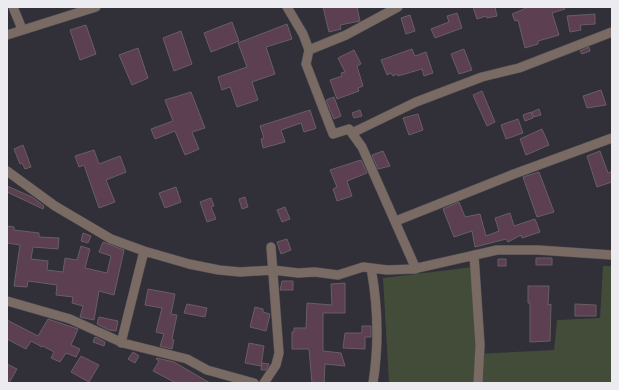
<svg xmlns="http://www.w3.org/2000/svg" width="619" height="390" viewBox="0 0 619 390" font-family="'Roboto Condensed',sans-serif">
<rect width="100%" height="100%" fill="#312f37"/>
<!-- green -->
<path fill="#434c39" d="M603,266H612V383H389L383,278L473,267L476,354L554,350L557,320L600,318Z"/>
<!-- building -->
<path fill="#5c3f51" stroke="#685f64" d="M323,7H357L360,21L340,25L341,29L329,32Z
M473,7H495L497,16L487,18L486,16L477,19Z
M529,7H564L565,9L552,13L559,35L538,41V44L525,48L518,20L515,21L512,14Z
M457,13L462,28L435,38L431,29L449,22L447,16Z
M595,14V24L580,25L581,30L570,32L567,16Z
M410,15L415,31L406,34L401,18Z
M232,22L239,41L211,52L204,33Z
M287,24L292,39L266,47L275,74L252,82L258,100L237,107L230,87L222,90L218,77L247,67L238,43Z
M86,25L96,54L80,60L70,30Z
M181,31L192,64L174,71L163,38Z
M589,47L590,51L582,54L580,51Z
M138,48L148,78L132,85L119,55Z
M412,49L415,56L426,52L433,73L424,76L422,69L398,76L397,74L393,76L391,73L387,75L381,60Z
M464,49L472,70L459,74L451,54Z
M354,50L361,64L357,66L363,86L358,88L359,91L337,99L330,80L342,76L341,73L345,72L338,58Z
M601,90L606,105L587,108L583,96Z
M482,91L495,122L487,126L473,95Z
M191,92L205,128L192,132L199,149L185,155L175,131L155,139L151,129L173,121L165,100Z
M334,97L341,116L334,119L326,100Z
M539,109L541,115L534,117L532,112Z
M310,110L316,128L314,129L304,132L301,123L281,130L285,142L263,148L261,139L264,138L260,126Z
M360,110L362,116L354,118L352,113Z
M531,112L533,118L525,121L523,115Z
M418,114L423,130L409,135L403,118Z
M518,119L523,133L506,139L501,125Z
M542,129L549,145L526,155L520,139Z
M23,145L31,167L25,169L22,163L20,164L14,149Z
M94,150L99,164L120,156L126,172L106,180L115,202L99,208L84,165L79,167L75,156Z
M383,151L390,166L378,169L372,155Z
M600,151L608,173L612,171V182L597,187L587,156Z
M361,160L367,173L347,181L352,196L337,201L333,189L337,187L330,170Z
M539,172L554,212L537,217L523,177Z
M7,186L32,197L44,206L43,209L7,192Z
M176,187L181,202L165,208L159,193Z
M245,197L248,207L242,209L239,199Z
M211,198L214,206L211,207L216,219L207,222L200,202Z
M459,202L465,217L480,214L486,236L499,231L495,218L510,213L514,226L535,219L540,232L522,238L521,235L508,242L506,239L475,247L472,231L454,237L443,209Z
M285,207L290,219L282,222L277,210Z
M7,226L14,227V230L39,233V237L59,238L58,249L33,247L31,259L48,261L47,270L63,272L65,258L77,260L81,246L90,249L85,268L107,273L111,256L99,252L103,242L124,250L114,295L99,291L94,320L80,317L83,306L72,303L73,297L56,295L57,285L28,281L27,287L14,286L20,245L7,243Z
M83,233L91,236L88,243L81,241Z
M287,239L291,250L281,254L277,242Z
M536,258H552V265H536Z
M498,259H506V266H498Z
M282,281H293V290H280Z
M345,283V313H323V351L341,353L345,366L325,364L324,383H312L309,349H292V332H294V328H306L307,303L332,305L331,284Z
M528,286H549L548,305L551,304L550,341L530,342V303H528Z
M148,289L175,294L171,314L177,315L172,339L174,340L172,349L160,346L164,334L156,332L162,308L145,305Z
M187,304L207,308L205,317L184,313Z
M575,304L596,305V316H575Z
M255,307L263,309V312L270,314L266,331L250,327Z
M99,317L118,321L116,331L109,330L97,324Z
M48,319L78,329L71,345L80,349L76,357L66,353L60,362L51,358L54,352L43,346L42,347L31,341L26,349L7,339V320L38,336Z
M362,326H371V337H365V349L343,348L345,333H362Z
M95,337L105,342L104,346L93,342Z
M249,343L264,346L261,366L245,363Z
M133,352L139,356L135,363L128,359Z
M81,356L99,365L89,382L71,372Z
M157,358L174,362L210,383H176L153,371L159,361L156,359Z
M262,363L269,364L266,370H261Z
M7,364L17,369L9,383H7Z"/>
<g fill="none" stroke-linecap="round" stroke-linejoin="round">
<!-- street casing -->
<g stroke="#4f4d55" stroke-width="10">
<path id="street" d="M13,7L22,29
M287,7L303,34L309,50L306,64L333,134L349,129L362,147L416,269
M7,35L96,7
M309,50L346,35L398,7
M352,133L416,102L482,77L519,68L612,32
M7,171L55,206L111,239L144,251L189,264L219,270L240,272L273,270L298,273L315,272L338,275L363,267L387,270L413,269L497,250H538L612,255
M396,221L514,174L612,138
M474,255L480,345L478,383
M371,268C378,306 379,345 373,383
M7,301L70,319L123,343L187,359L207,370L254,383
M121,343L144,251
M264,383L276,365L279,353L271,247"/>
</g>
<!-- street -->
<use href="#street" stroke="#796a63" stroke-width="9"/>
</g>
<!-- border -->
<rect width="619" height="390" fill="none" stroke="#ecebf0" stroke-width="16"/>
</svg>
